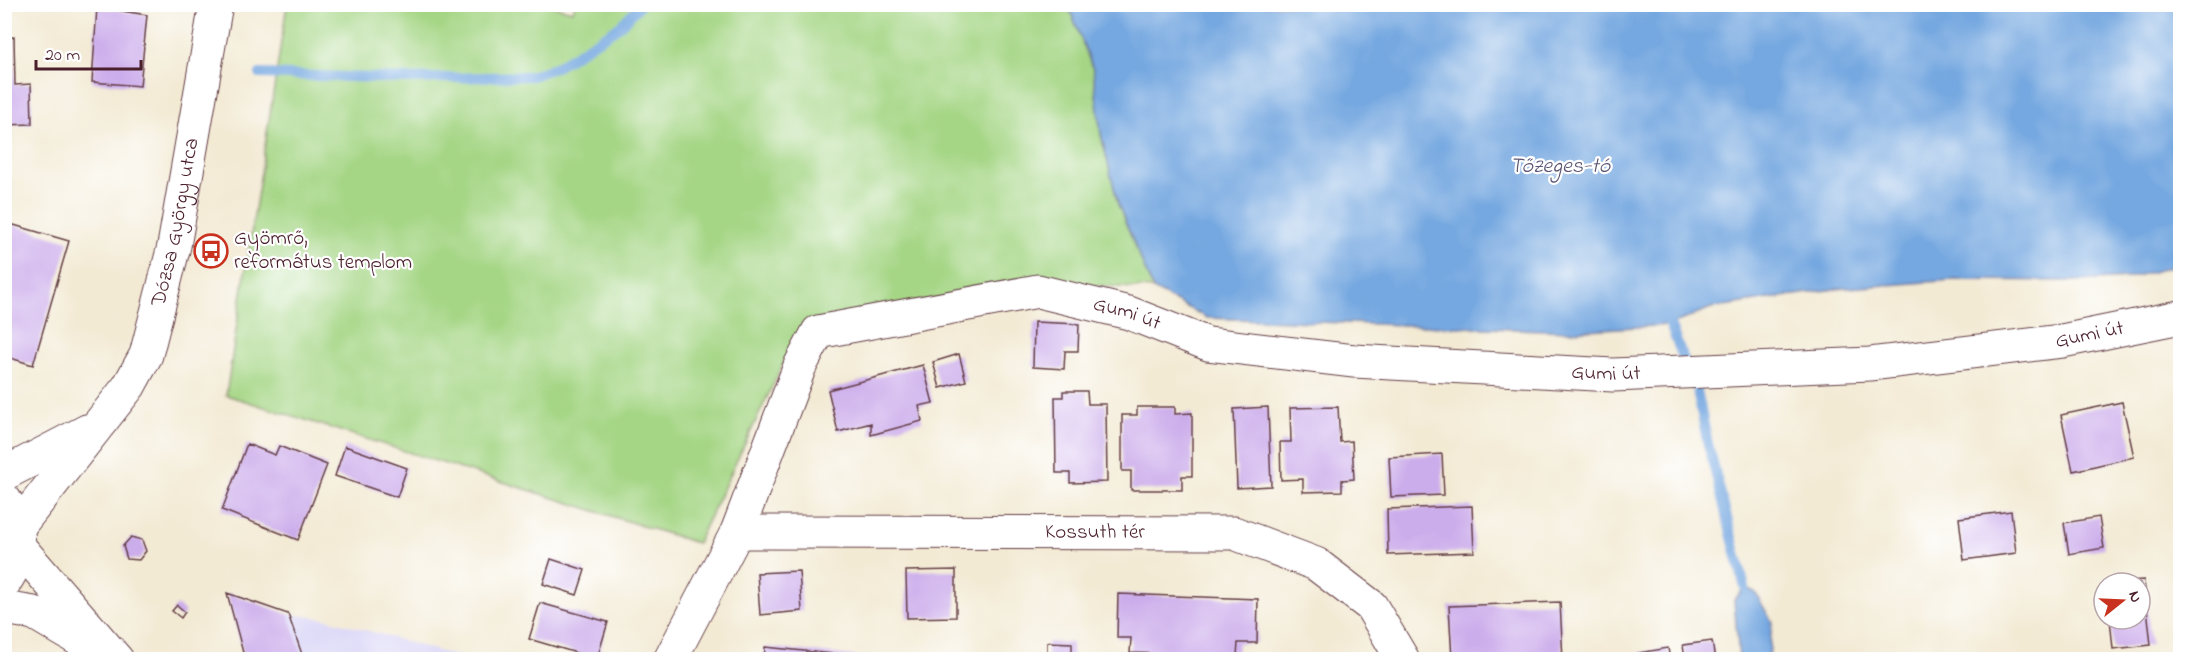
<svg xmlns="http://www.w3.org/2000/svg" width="2185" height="664" viewBox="0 0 2185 664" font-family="'Indie Flower',sans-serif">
<rect width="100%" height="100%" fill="#fff"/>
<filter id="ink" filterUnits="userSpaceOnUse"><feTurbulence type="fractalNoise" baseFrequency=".0167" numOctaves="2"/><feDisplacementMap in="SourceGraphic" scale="12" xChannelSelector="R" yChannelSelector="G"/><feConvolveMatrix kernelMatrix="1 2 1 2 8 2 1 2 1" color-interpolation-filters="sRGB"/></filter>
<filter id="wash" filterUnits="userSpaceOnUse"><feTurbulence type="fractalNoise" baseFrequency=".008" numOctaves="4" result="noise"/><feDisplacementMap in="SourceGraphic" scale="24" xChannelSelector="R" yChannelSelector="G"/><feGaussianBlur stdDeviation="1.35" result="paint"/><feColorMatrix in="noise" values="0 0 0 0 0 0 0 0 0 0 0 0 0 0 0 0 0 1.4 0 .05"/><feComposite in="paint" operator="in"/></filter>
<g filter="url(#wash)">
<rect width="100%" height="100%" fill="#f3ead4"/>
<!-- built -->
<path fill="#dad6f7" d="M227,593L288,614L327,619L466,659H245Z"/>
<!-- green -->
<path fill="#a5d685" stroke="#787a58" stroke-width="1.5" d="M544,4L573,11L575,4L1068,5L1093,69L1101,134L1118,204L1153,289L1037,282L803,323L697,543L226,395L287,5Z"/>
<!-- water -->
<path fill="#74a7e0" stroke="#5f6386" stroke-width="1.5" d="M1068,5H2180V265L2128,278L2079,281L1954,280L1835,289L1711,308L1670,325L1570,331L1207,318L1153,289L1118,204L1101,134L1093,69Z
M1745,588L1755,592L1772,622L1769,659H1739L1734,600Z"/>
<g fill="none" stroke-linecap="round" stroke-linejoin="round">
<!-- stream -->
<path stroke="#74a7e0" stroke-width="10" d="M260,74L407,79L532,76L558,66L620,26L641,4
M1670,325L1685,362
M1696,385L1707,440L1745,588"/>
</g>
<g id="blocks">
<!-- building -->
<path fill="#ccadeb" d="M97,7L147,15L140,86L92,82Z
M14,37L15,85L31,84L32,124L5,125V38Z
M7,223L69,241L33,365L4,356Z
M1034,322L1079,324L1078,351H1065L1064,369L1033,367Z
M959,354L966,381L940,388L933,362Z
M923,365L933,403L919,406L922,421L871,435V423L838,432L828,390Z
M1063,391H1087L1088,404H1106L1107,482L1070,483V473H1056L1055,397H1063Z
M2122,402L2134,457L2073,471L2061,415Z
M1137,407H1175V414L1192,413V476H1182V490H1131V471H1122V415H1137Z
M1268,407L1271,486L1237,488L1234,409Z
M1338,407L1340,442L1352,441L1354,479L1342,480V491L1303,492V479L1281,480L1280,442H1291L1290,408Z
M247,444L275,455L279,446L327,465L298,540L222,510Z
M345,446L407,468L397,497L335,476Z
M1442,454L1444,495L1391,497L1389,457Z
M1472,506L1474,552L1388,555L1387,509Z
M2011,511L2016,553L1964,560L1959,518Z
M2099,517L2104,548L2069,554L2064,523Z
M131,537L142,540L146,551L139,560L127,559L123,546Z
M551,559L585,570L577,595L543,584Z
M956,570V617L907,618L906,571Z
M799,571L802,611L760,615L757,573Z
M2144,580L2151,645L2113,649L2110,619H2140V583L2125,581Z
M227,593L288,614L304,660H245Z
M1118,594L1258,599L1257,643H1238L1237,656L1130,653L1131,638H1117Z
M1560,602L1563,660H1452L1449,606Z
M540,603L608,622L597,659L529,639Z
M177,605L185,612L181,618L172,611Z
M1712,641L1715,660H1685L1683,645Z
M1047,642L1072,643V660H1047Z
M765,647L872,658V660H764Z
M1668,648L1670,660H1640L1638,653Z
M4,651L24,660H4Z"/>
</g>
</g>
<g filter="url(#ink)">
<use href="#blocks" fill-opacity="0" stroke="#633d44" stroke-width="1.5"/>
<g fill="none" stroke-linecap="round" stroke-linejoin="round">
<!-- street casing -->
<g stroke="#633d44" stroke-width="35">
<g id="street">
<path id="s1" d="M737,532L1234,533L1316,564L1371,606L1403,660"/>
<path id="s2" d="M670,660L737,532L800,366L818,332L1038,291L1129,313L1208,344L1354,361L1613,375L1870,364L2062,341L2180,317"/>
</g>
</g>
<!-- secondary casing -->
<g stroke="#633d44" stroke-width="35">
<g id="secondary">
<path d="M4,474L87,431"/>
<path d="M4,499C24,526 23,556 4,583"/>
<path id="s3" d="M18,527L129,386L146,355L174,246L216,4"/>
<path d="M20,548L117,660"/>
<path d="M4,608L34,613L100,652"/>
</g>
</g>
<!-- street -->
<use href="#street" stroke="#fff" stroke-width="33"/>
<!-- secondary -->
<use href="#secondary" stroke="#fff" stroke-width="33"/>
</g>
</g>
<!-- icons -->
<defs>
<g id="bus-ring" transform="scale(1.725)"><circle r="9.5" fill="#fff" stroke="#c8321e" stroke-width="1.5"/><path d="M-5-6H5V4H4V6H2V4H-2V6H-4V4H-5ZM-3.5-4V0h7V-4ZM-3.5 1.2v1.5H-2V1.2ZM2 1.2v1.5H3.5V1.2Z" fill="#c8321e"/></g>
</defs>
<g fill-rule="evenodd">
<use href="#bus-ring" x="211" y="251"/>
</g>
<g text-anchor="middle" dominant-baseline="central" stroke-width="4.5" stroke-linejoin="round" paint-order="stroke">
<!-- street labels -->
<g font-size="21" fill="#4a1f2b" stroke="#fff">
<text stroke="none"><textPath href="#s3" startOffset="351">Dózsa György utca</textPath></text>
<text stroke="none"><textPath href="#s2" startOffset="676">Gumi út</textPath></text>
<text stroke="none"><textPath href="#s2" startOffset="1648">Gumi út</textPath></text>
<text stroke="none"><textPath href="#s2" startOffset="1162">Gumi út</textPath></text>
<text stroke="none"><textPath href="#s1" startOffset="358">Kossuth tér</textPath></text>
</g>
<!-- poi labels -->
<g font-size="21" fill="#4a1f2b" stroke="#fff" text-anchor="start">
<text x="234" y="239">Gyömrő,<tspan x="234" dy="24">református templom</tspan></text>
</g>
<!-- water labels -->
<g font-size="22" font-style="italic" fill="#5b5573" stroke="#fff">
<text x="1560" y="167">Tőzeges-tó</text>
</g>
</g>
<!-- margin -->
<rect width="2185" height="664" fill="none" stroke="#fff" stroke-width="24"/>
<!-- north arrow -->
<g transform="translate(2122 601) rotate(72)"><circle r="28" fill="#ffffff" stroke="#b7a5aa" stroke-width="1.5"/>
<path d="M0-4.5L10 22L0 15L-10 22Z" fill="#c8321e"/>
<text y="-9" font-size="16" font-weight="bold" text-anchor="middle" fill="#4a1f2b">N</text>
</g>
<!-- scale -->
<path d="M36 60v9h105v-9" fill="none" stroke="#4a1f2b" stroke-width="3"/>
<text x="45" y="60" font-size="18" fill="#4a1f2b" stroke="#ffffff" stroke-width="4.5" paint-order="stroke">20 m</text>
</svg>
